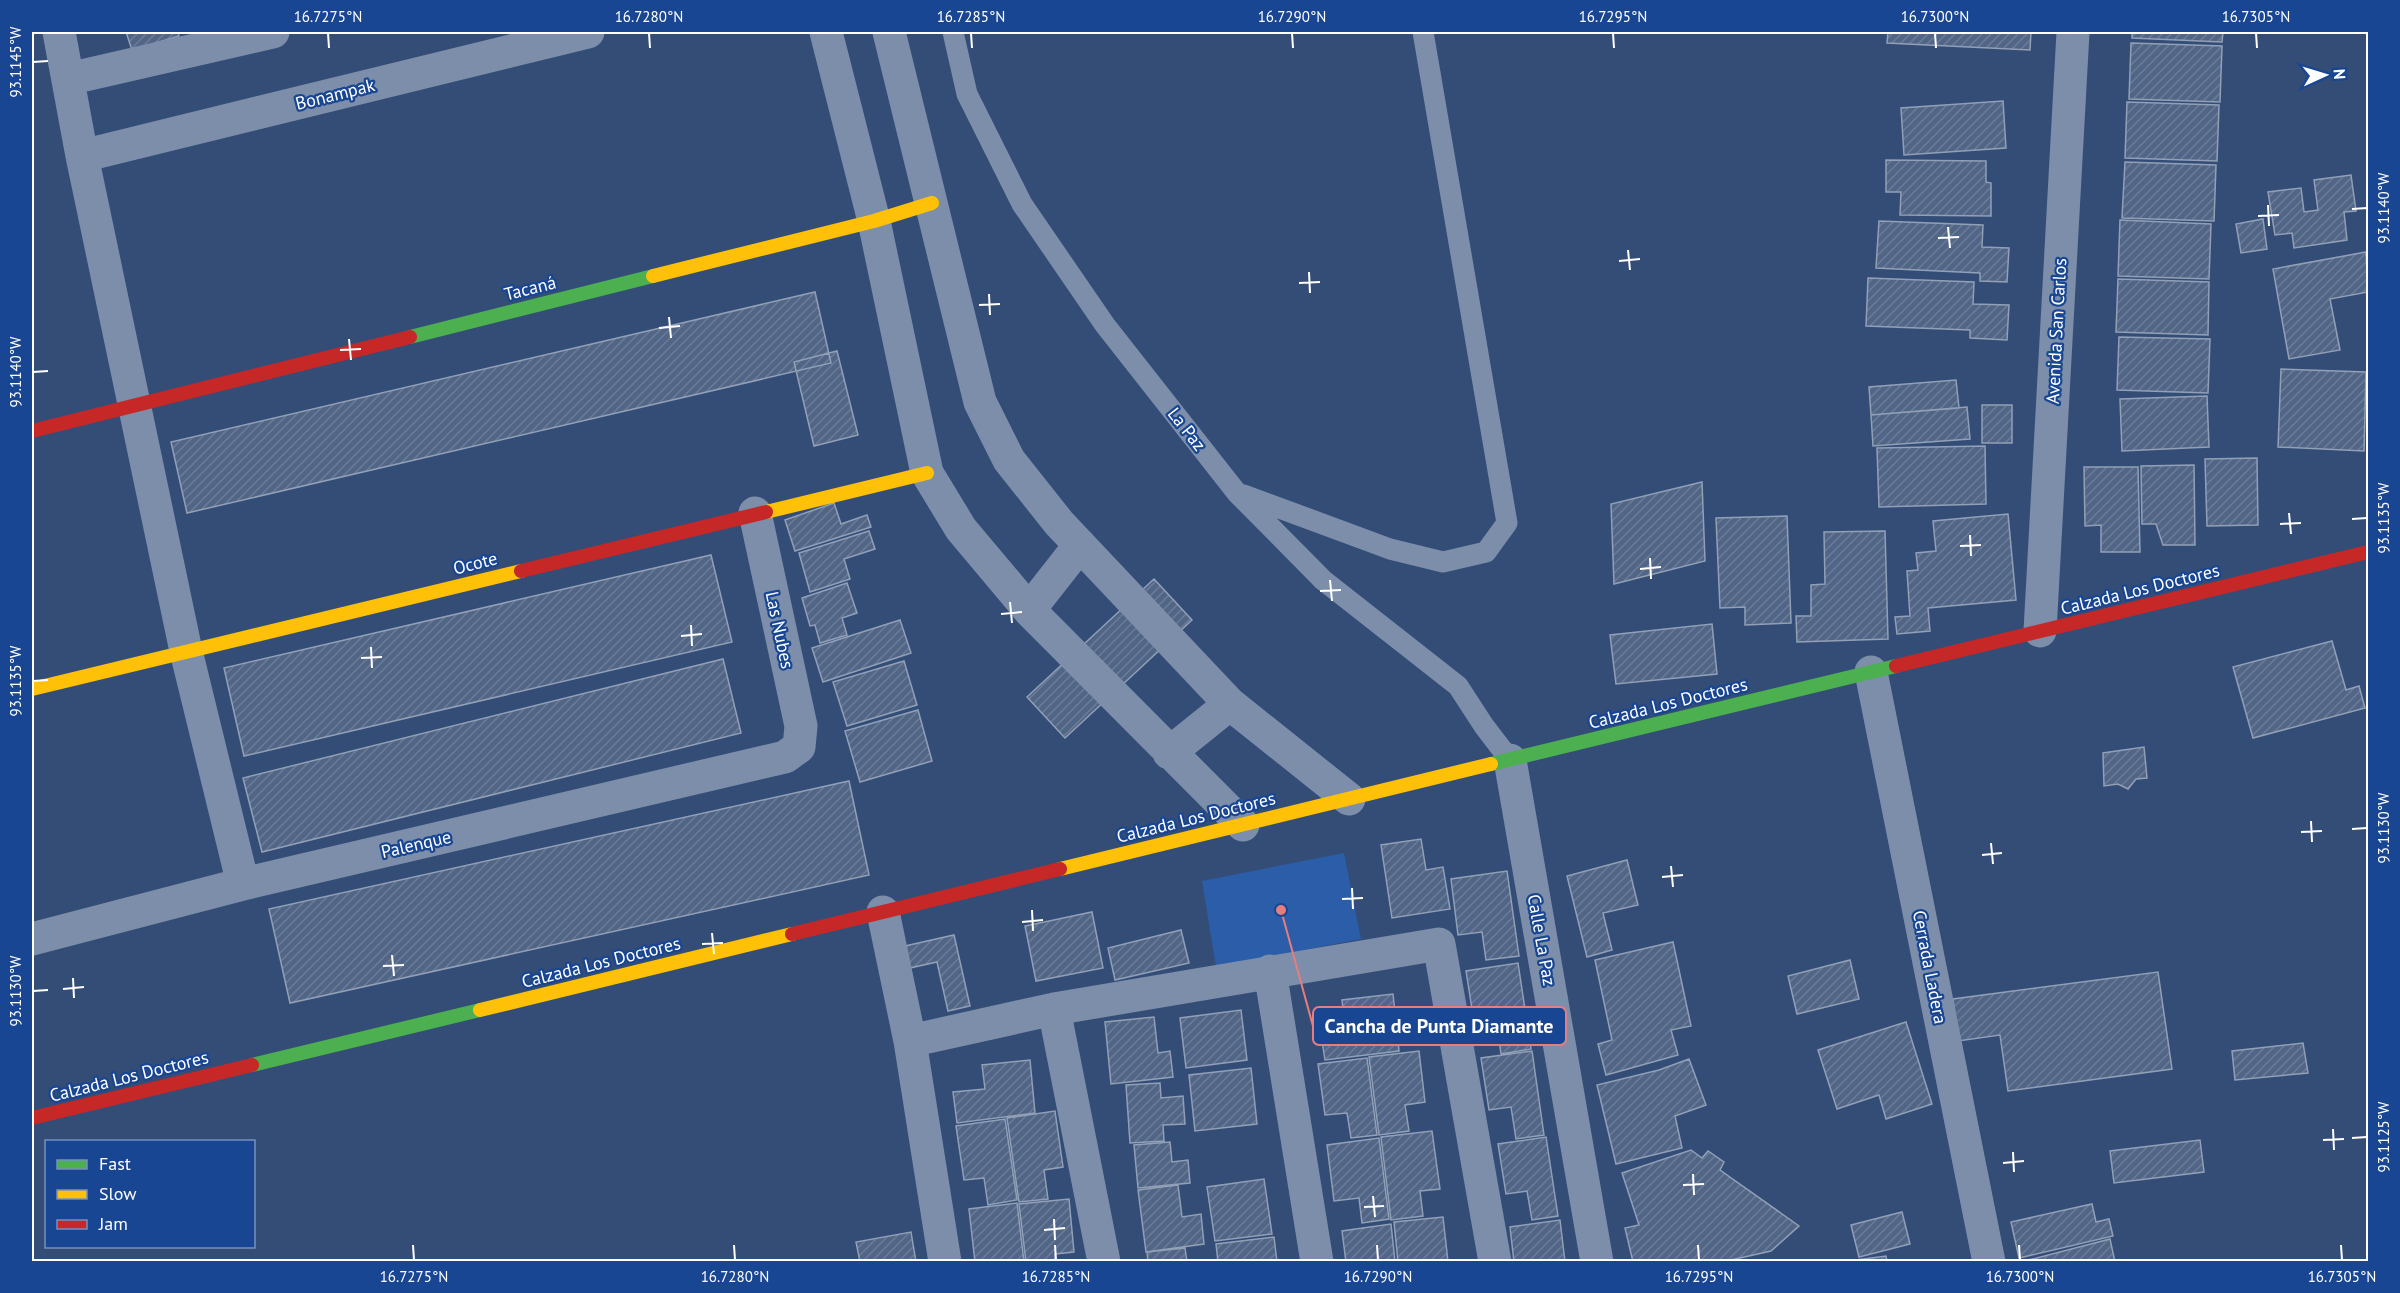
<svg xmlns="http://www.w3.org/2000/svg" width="2400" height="1293" viewBox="0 0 2400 1293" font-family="'PT Sans',sans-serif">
<defs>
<pattern id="building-hatch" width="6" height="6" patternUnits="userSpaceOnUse" patternTransform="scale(1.5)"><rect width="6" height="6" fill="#516586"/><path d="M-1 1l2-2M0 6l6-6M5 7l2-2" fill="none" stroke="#6b7c98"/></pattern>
</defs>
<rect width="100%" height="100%" fill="#344d77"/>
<!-- park -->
<path fill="#2b5da9" d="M1344,853L1361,939L1216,967L1202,881Z"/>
<!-- building -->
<path fill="url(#building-hatch)" stroke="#91a0b7" stroke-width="1.5" d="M126,32H178L179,36L132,50Z
M1888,32H2031L2030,50L1887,43Z
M2132,32H2223L2222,42L2132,38Z
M2131,43L2222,46L2220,102L2129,99Z
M2003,101L2006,148L1904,155L1901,108Z
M2127,102L2219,105L2217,161L2125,158Z
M1886,160L1986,161V182L1991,183V216L1900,215L1901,192H1886Z
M2125,162L2216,165L2214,221L2122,218Z
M2351,175L2356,211L2344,212L2347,240L2294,248L2292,233L2275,235L2268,192L2301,188L2304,212L2318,210L2314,180Z
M2263,219L2267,249L2241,253L2236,224Z
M2120,220L2211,224L2209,279L2118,276Z
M1879,221L1983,225L1982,247L2009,248L2007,282L1980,281V273L1876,268Z
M2366,252L2368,292L2330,299L2340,350L2289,359L2273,269Z
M1868,278L1974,282L1973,304L2009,305L2007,340L1970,338V330L1866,326Z
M2118,279L2209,282L2208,335L2116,332Z
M815,292L831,363L187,513L171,442Z
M2119,337L2210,339L2208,393L2117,390Z
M837,351L858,435L814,446L794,362Z
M2281,369L2366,372L2364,451L2278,447Z
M1956,380L1959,408L1871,415L1869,387Z
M2207,396L2209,447L2122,451L2120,399Z
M1982,405H2012V443H1982Z
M1967,407L1970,439L1873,446L1871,415Z
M1985,446L1986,504L1879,507L1877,448Z
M2257,458L2258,525L2207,526L2205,459Z
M2194,465L2195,545H2163L2156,524H2142L2141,466Z
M2084,467H2138L2140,552H2101V525L2085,526Z
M1702,482L1705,561L1614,584L1611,504Z
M834,503L841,524L867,515L871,527L795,551L785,520Z
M2008,514L2016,600L1928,608L1930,631L1897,634L1895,617L1910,616L1907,571L1918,570L1916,553L1936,551L1933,521Z
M1787,516L1791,623L1745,625V607L1720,608L1716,518Z
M869,531L875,549L844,559L850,579L810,592L799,553Z
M1885,531L1888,639L1797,642L1796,616H1811V585L1825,584L1824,532Z
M711,555L732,642L244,756L224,668Z
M1154,579L1192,620L1065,738L1027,697Z
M847,583L857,613L842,618L847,635L820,643L815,625L810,626L802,598Z
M900,620L911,653L823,682L812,648Z
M1712,624L1717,674L1616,684L1610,635Z
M2332,641L2346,690L2359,686L2365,708L2253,738L2233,667Z
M723,659L741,733L262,852L243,778Z
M904,661L917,705L847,726L833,682Z
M918,710L932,761L860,782L845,731Z
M2144,747L2147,778L2136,779L2128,789L2118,784L2104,786L2103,753Z
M849,781L869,875L290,1003L269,909Z
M1421,839L1426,870L1443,867L1450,909L1392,918L1381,845Z
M1627,860L1638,905L1603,913L1612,950L1587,957L1567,876Z
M1507,871L1519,956L1486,960L1482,932L1458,935L1451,879Z
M1092,912L1103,968L1036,981L1025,926Z
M1181,930L1189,963L1115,980L1108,948Z
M954,935L970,1006L948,1011L937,962L883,974L878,952Z
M1673,942L1691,1026L1671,1030L1678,1055L1606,1075L1598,1044L1612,1040L1595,960Z
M1850,960L1859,999L1797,1014L1788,976Z
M1518,963L1531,1049L1501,1054L1497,1024L1475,1028L1466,971Z
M2158,972L2172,1069L2008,1091L2000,1035L1958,1041L1953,999Z
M1393,994L1399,1051L1325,1060L1320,1028L1345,1025L1342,1000Z
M1241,1010L1247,1060L1186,1068L1180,1018Z
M1154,1017L1158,1053L1170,1051L1173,1077L1111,1084L1105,1022Z
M1906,1022L1932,1104L1886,1119L1879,1095L1837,1109L1818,1050Z
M2303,1043L2308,1073L2235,1080L2232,1051Z
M1419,1051L1425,1102L1405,1105L1409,1131L1379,1135L1369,1057Z
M1532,1051L1544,1135L1516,1139L1511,1107L1489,1110L1481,1058Z
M1367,1058L1377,1135L1351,1138L1347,1113L1325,1115L1318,1064Z
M1689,1059L1706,1105L1675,1116L1682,1148L1616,1164L1597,1085L1659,1070Z
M1030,1060L1035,1113L957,1123L953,1092L985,1089L982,1065Z
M1251,1068L1257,1124L1195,1131L1189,1075Z
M1160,1083L1161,1098L1183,1096L1185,1124L1163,1125L1164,1141L1130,1143L1126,1085Z
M1055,1111L1063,1167L1044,1170L1048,1199L1019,1202L1007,1118Z
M1005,1119L1017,1200L988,1205L984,1178L964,1180L956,1126Z
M1432,1131L1440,1189L1420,1191L1423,1216L1391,1220L1381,1137Z
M1546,1137L1558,1216L1532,1220L1527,1191L1506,1194L1498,1144Z
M1379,1138L1389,1219L1362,1223L1359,1198L1334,1201L1327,1145Z
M2200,1140L2204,1172L2114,1183L2110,1151Z
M1170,1142L1172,1162L1188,1160L1190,1183L1138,1188L1134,1145Z
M1691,1150L1702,1158L1708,1151L1724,1162L1720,1170L1799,1226L1771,1251L1722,1262H1633L1625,1228L1639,1225L1622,1173Z
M1264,1179L1272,1234L1215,1241L1207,1187Z
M1178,1185L1182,1217L1201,1214L1204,1244L1146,1252L1138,1190Z
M1069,1199L1074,1252L1055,1254V1262H1026L1019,1204Z
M1017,1203L1024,1262H975L969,1209Z
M2092,1204L2096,1222L2109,1219L2113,1236L2019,1258L2011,1222Z
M1902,1212L1910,1244L1859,1257L1851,1225Z
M1443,1217L1448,1262H1398L1394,1222Z
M1560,1220L1565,1262H1514L1510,1227Z
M1391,1224L1395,1262H1346L1342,1231Z
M911,1232L916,1262H860L856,1242Z
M1274,1237L1277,1262H1218L1216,1244Z
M2110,1239L2115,1262H2021Z
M1185,1248L1187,1262H1148L1147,1252Z
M1886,1256L1887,1262H1840Z"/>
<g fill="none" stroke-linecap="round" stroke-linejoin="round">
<!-- lane -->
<path stroke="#7c8eaa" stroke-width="21" d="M953,32L967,94L1022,204L1105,325L1237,493L1323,580L1458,686L1484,726L1510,760
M1244,495L1390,549L1443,562L1486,552L1507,523L1423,32"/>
<!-- street -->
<path stroke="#7c8eaa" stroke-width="33" d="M59,32L82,156L186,651L243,884
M826,32L874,221L927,473L961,529L1029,610L1243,825
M889,32L980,402L1009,460L1059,523L1230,704L1349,799
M68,79L273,32
M82,156L588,32
M1029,610L1080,545
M2040,631L2073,32
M1871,672L1989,1262
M1169,753L1230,704
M1510,760L1597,1262
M883,912L910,1041L945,1262
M32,939L243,884L785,757L799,747L801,726L755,513
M1270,971L1317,1262
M1054,1009L1104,1262
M910,1041L1054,1009L1439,944L1495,1262"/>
<!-- fast -->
<path stroke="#4caf50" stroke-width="14" d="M410,337L653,276
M1491,764L1896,666
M252,1065L480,1010"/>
<!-- slow -->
<path stroke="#ffc107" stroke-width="14" d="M653,276L874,221L932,203
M766,512L927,473
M32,689L521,571
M1060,869L1491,764
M480,1010L792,934"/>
<!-- jam -->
<path stroke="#c62828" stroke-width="14" d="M32,431L410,337
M521,571L766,512
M1896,666L2368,552
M792,934L1060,869
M32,1118L252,1065"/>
</g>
<!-- ticks -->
<path fill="none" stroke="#fff" stroke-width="2" d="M328,33L329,48M649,33L650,48M971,33L972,48M1292,33L1293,48M1613,33L1614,48M1935,33L1936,48M2256,33L2257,48M33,62L48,61M2268,205L2269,226M2352,209L2367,208M2258,216L2279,215M1948,227L1950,248M1938,238L1959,237M1628,250L1630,270M1619,261L1640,259M1309,272L1310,293M1299,283L1320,282M989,294L990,315M979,305L1000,304M669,317L671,338M659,328L680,326M349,339L351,360M340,350L361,349M33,372L48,371M2289,513L2291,534M2352,519L2367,518M2280,524L2301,523M1970,535L1971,556M1960,546L1981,545M1650,558L1651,579M1640,569L1661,567M1330,580L1332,601M1320,591L1341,590M1010,602L1012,623M1001,614L1022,612M691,625L692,646M681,636L702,634M371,647L372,668M361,658L382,657M33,681L48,680M2311,821L2312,842M2352,829L2367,828M2301,832L2322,831M1991,843L1993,864M1982,855L2002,853M1671,866L1673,887M1662,877L1683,875M1352,888L1353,909M1342,899L1363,898M1032,910L1033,931M1022,922L1043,920M712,933L714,954M702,944L723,943M392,955L394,976M383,966L404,965M73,978L74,998M63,989L84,987M33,991L48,990M2333,1129L2334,1150M2352,1138L2367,1137M2323,1140L2344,1139M2013,1152L2014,1172M2003,1163L2024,1161M1693,1174L1694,1195M1683,1185L1704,1184M1373,1196L1375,1217M1364,1207L1384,1206M1054,1219L1055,1240M1044,1230L1065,1228M413,1245L414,1260M734,1245L735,1260M1055,1245L1056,1260M1377,1245L1378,1260M1698,1245L1699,1260M2019,1245L2020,1260M2341,1245L2342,1260"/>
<g text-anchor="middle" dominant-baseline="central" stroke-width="4.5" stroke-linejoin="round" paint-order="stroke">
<!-- street labels -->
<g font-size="18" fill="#fff" stroke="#184693">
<text transform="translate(335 94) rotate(-14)">Bonampak</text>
<text transform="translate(530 288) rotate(-14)">Tacaná</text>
<text transform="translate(2056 331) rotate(-87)">Avenida San Carlos</text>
<text transform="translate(1187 429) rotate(52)">La Paz</text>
<text transform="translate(475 563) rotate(-14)">Ocote</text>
<text transform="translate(2140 589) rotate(-14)">Calzada Los Doctores</text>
<text transform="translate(780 630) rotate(78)">Las Nubes</text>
<text transform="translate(1668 703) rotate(-14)">Calzada Los Doctores</text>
<text transform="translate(1196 817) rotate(-14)">Calzada Los Doctores</text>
<text transform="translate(416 844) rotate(-13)">Palenque</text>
<text transform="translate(1542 940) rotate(80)">Calle La Paz</text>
<text transform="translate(601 962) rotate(-14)">Calzada Los Doctores</text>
<text transform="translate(1930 967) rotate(79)">Cerrada Ladera</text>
<text transform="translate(129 1076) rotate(-14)">Calzada Los Doctores</text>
</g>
</g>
<!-- callouts -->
<path fill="none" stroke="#e67e7e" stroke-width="2" d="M1281 910L1313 1026"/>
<circle fill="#e67e7e" stroke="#184693" stroke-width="2" cx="1281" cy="910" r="6"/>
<rect fill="#184693" stroke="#e67e7e" stroke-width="2" x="1313" y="1007" width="253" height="38" rx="6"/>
<g font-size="20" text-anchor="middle" font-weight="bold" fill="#fff">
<text x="1439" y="1033">Cancha de Punta Diamante</text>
</g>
<!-- border -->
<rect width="2400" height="1293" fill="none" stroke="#184693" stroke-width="66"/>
<!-- legend -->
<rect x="45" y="1140" width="210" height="108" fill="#184693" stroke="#7490be" stroke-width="1.5"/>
<rect x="57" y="1160" width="30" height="9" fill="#4caf50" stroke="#7490be" stroke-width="1.5"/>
<text x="99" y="1170" font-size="18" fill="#ffffff">Fast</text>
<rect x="57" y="1190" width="30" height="9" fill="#ffc107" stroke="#7490be" stroke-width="1.5"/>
<text x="99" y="1200" font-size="18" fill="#ffffff">Slow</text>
<rect x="57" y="1220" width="30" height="9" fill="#c62828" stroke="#7490be" stroke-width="1.5"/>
<text x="99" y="1230" font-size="18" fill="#ffffff">Jam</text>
<!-- north arrow -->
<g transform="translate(2325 75) rotate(86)" stroke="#184693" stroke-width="4.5" paint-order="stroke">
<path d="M0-4.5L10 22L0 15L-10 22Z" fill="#ffffff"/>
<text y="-9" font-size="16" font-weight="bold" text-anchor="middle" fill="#ffffff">N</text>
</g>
<rect x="33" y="33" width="2334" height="1227" fill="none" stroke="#fff" stroke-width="2"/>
<g font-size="15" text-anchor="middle" fill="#fff">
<text x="328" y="22">16.7275°N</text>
<text x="649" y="22">16.7280°N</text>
<text x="971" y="22">16.7285°N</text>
<text x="1292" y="22">16.7290°N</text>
<text x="1613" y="22">16.7295°N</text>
<text x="1935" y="22">16.7300°N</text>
<text x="2256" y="22">16.7305°N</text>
<text transform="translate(16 62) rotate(-90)" y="5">93.1145°W</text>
<text transform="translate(2384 208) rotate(-90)" y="5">93.1140°W</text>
<text transform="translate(16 372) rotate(-90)" y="5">93.1140°W</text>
<text transform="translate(2384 518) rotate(-90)" y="5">93.1135°W</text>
<text transform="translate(16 681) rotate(-90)" y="5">93.1135°W</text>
<text transform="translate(2384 828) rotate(-90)" y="5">93.1130°W</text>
<text transform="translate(16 991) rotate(-90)" y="5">93.1130°W</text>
<text transform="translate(2384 1137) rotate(-90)" y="5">93.1125°W</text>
<text x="414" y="1282">16.7275°N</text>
<text x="735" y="1282">16.7280°N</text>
<text x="1056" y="1282">16.7285°N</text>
<text x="1378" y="1282">16.7290°N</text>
<text x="1699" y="1282">16.7295°N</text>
<text x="2020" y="1282">16.7300°N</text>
<text x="2342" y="1282">16.7305°N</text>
</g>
</svg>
